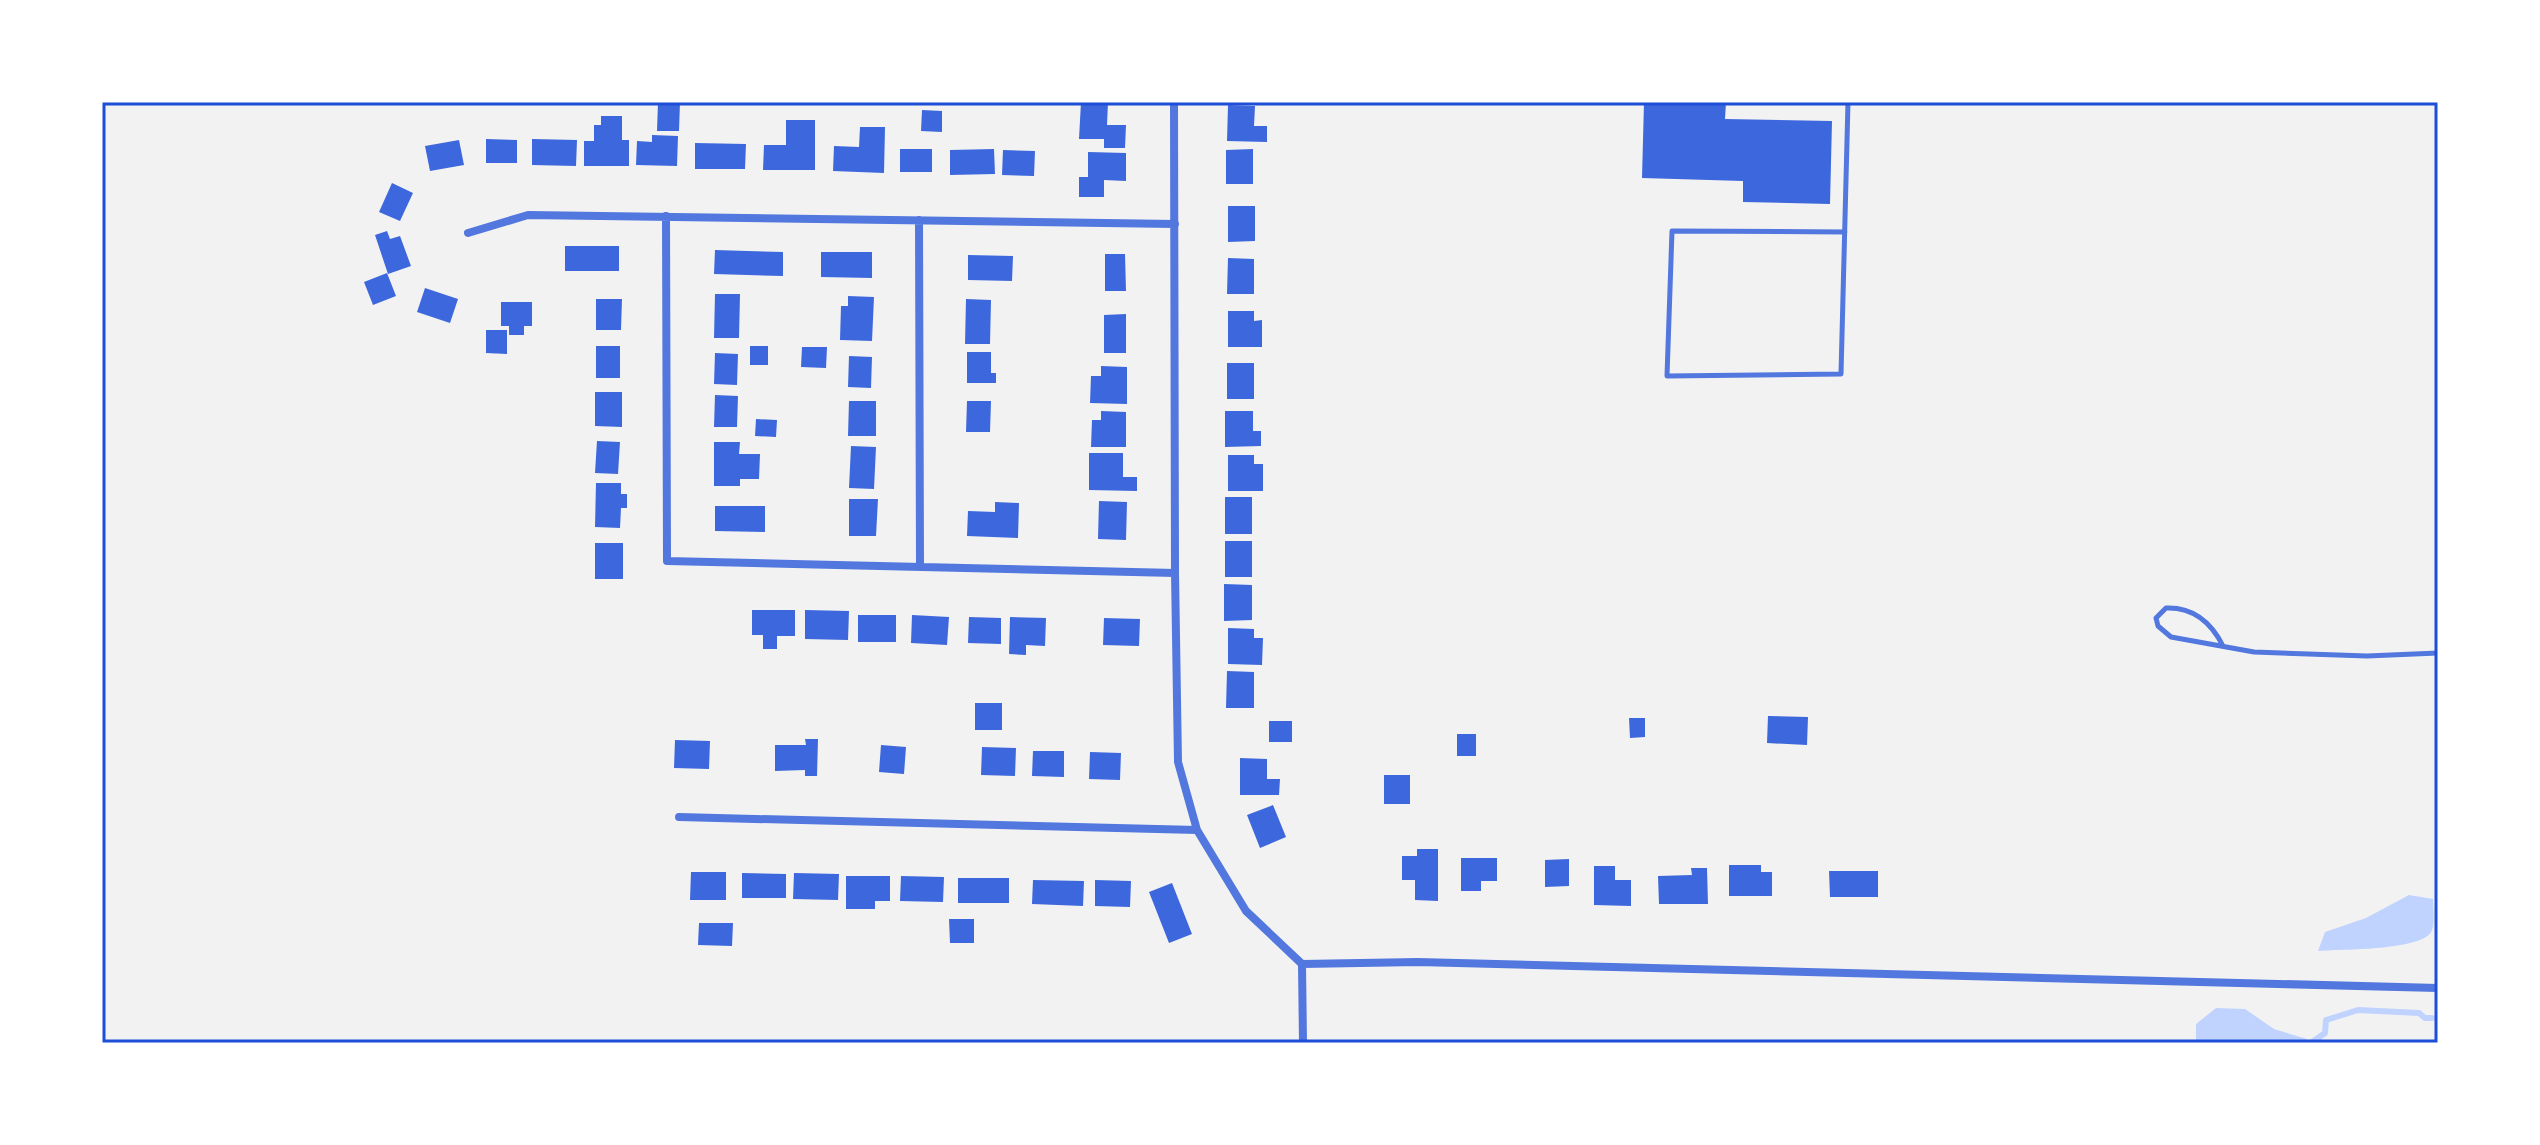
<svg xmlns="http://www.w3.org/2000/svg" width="2540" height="1145" viewBox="0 0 2540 1145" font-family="'Roboto Serif',serif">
<rect width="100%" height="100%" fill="#f2f2f2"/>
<!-- water -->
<path fill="#bfd3fe" d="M2409,895L2433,899C2433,908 2435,922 2432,930C2426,951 2339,949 2318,951L2325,932L2366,918Z
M2216,1008L2245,1009L2274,1029L2307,1039L2309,1043H2196V1024Z"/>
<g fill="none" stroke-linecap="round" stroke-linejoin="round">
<!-- stream -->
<path stroke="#bfd3fe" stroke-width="6" d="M2311,1043L2325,1033L2326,1020L2358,1010L2419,1013L2425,1018H2432"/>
</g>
<!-- building -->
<path fill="#3d67dc" d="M658,102H680L679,131H657Z
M1081,102H1108L1107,125H1126L1125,148H1104V139H1079Z
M1644,102H1726L1725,119L1832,121L1830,204L1743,202V181L1642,178Z
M1228,105L1255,106L1254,126H1267V142L1227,141Z
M922,110L942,111V132L921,131Z
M601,116H622V140H629V166H584V141H594V125H601Z
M786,120H815V170H763L764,145H786Z
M860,127H885L884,173L833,171L834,146L859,147Z
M652,135L678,136L677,166L636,165L637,141L652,142Z
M486,139L517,140V163H486Z
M532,139L577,140L576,166L532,165Z
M459,140L464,165L430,171L425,146Z
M695,143L746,144L745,169H695Z
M900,149H932V172H900Z
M994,149L995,174L950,175V150Z
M1253,149V184H1226V150Z
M1003,150L1035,151L1034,176L1002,175Z
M1088,152L1126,153V181L1104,180V197H1079V177H1088Z
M392,183L413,193L400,221L379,212Z
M1228,206H1255V241L1228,242Z
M387,231L390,239L400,236L411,266L388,274L375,235Z
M565,246H619V271H565Z
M715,250L783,252V276L714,274Z
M821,252H872V278L821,277Z
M1105,254H1125L1126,291H1105Z
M968,255L1013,256L1012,281L968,280Z
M1228,258L1254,259V294H1227Z
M387,273L396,296L373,305L364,282Z
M425,288L458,299L450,323L417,312Z
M715,294H740L739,338H714Z
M848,296L874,297L872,341L840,340L841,306H848Z
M596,299H622L621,330H596Z
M966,299L991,300L990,344H965Z
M501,302H532V326H524V335H509V326H501Z
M1228,311H1254V321L1262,320V347H1228Z
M1126,314V353H1104V315Z
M486,330H507V354L486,353Z
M596,346H620V378H596Z
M750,346H768V365H750Z
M802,347H827L826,368L801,367Z
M967,352H991V373H996V383H967Z
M715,353L738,354L737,385L714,384Z
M849,356L872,357L871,388L848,387Z
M1227,363H1254V399H1227Z
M1101,366L1127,367V404L1090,403L1091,376H1101Z
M595,392H622V427L595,426Z
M715,395L738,396L737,427H714Z
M849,401H876V436H848Z
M967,401H991L990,432H966Z
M1101,411L1126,412V447H1091L1092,420H1101Z
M1225,411H1253V431H1261V446L1225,447Z
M756,419L777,420L776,437L755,436Z
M597,441L620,442L618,474L595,473Z
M714,442H740L739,454H760L759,479H740V486H714Z
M851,446L876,447L874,489L849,488Z
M1089,453H1123V477H1137V491L1089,490Z
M1228,455H1254V464H1263V491H1228Z
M596,483H621V494H627V508H621L620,528L595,527Z
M1225,497H1252V534H1225Z
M849,499H878L876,536H849Z
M1099,501L1127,502L1126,540L1098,539Z
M995,502L1019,503L1018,538L967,536L968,511L995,512Z
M715,506H765V532L715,531Z
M1225,541H1252V577H1225Z
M595,543H623V579H595Z
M1224,584L1252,585V620L1224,621Z
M752,610H795V636H777V649H763V635H752Z
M805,610L849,611L848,640L805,639Z
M858,615H896V642H858Z
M912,615L949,617L947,645L911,643Z
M969,617L1001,618V644L968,643Z
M1010,617L1046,618L1045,646L1026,645V655L1009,654Z
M1104,618L1140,619L1139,646L1103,645Z
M1228,628L1254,629V638H1263L1262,665L1228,664Z
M1227,671L1254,672V708H1226Z
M975,703H1002V730H975Z
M1768,716L1808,717L1807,745L1767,743Z
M1629,718H1645V737L1630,738Z
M1269,721H1292V742H1269Z
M1457,734H1476V756H1457Z
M805,739H818L817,776H805V770L775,771V745H806Z
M675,740L710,741L709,769L674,768Z
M881,745L906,747L904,774L879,772Z
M982,747L1016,748L1015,776L981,775Z
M1033,751H1064V777L1032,776Z
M1090,752L1121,753L1120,780L1089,779Z
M1240,758L1267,759V779H1280L1279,795H1240Z
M1384,775H1410V804H1384Z
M1273,805L1286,837L1260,848L1247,815Z
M1417,849H1438V901L1415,900V880H1402V856H1417Z
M1461,858H1497V881H1481V891H1461Z
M1569,859V886L1545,887V860Z
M1729,865H1761V872H1772V896H1729Z
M1594,866H1615V880H1631V906L1594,905Z
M1691,868H1707L1708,904H1659L1658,876L1692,875Z
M1829,871H1878V897H1830Z
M691,872H726V900H690Z
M742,873L786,874V898H742Z
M794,873L839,874L838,900L793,899Z
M846,876H890V901H875V909H846Z
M901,876L944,877L943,902L900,901Z
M958,878H1009V903H958Z
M1033,880L1084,881L1083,906L1032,904Z
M1095,880L1131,881L1130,907L1095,906Z
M1172,883L1192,934L1169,943L1149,892Z
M949,919H974V943H950Z
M699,923H733L732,946L698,945Z"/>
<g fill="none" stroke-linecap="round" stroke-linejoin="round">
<!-- service -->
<path stroke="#5277de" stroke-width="5" d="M1845,232L1672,231L1667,376L1841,374L1848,102
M2223,646C2211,622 2193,607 2166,608L2156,618L2158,626L2171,637L2254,652L2367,656L2438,653"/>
<!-- minor -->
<path stroke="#5277de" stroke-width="8" d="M1174,102L1175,573L1178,762L1197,830L1246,911L1302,964L1303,1043
M666,216L667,561L1175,573
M919,220L920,567
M468,233L528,215L1175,224
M679,817L1197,830
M1302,964L1418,962L2438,988"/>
</g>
<!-- border -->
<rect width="2540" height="1145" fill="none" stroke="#ffffff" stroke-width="208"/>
<rect x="104" y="104" width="2332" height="937" fill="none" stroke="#1d4ed8" stroke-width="3"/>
</svg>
